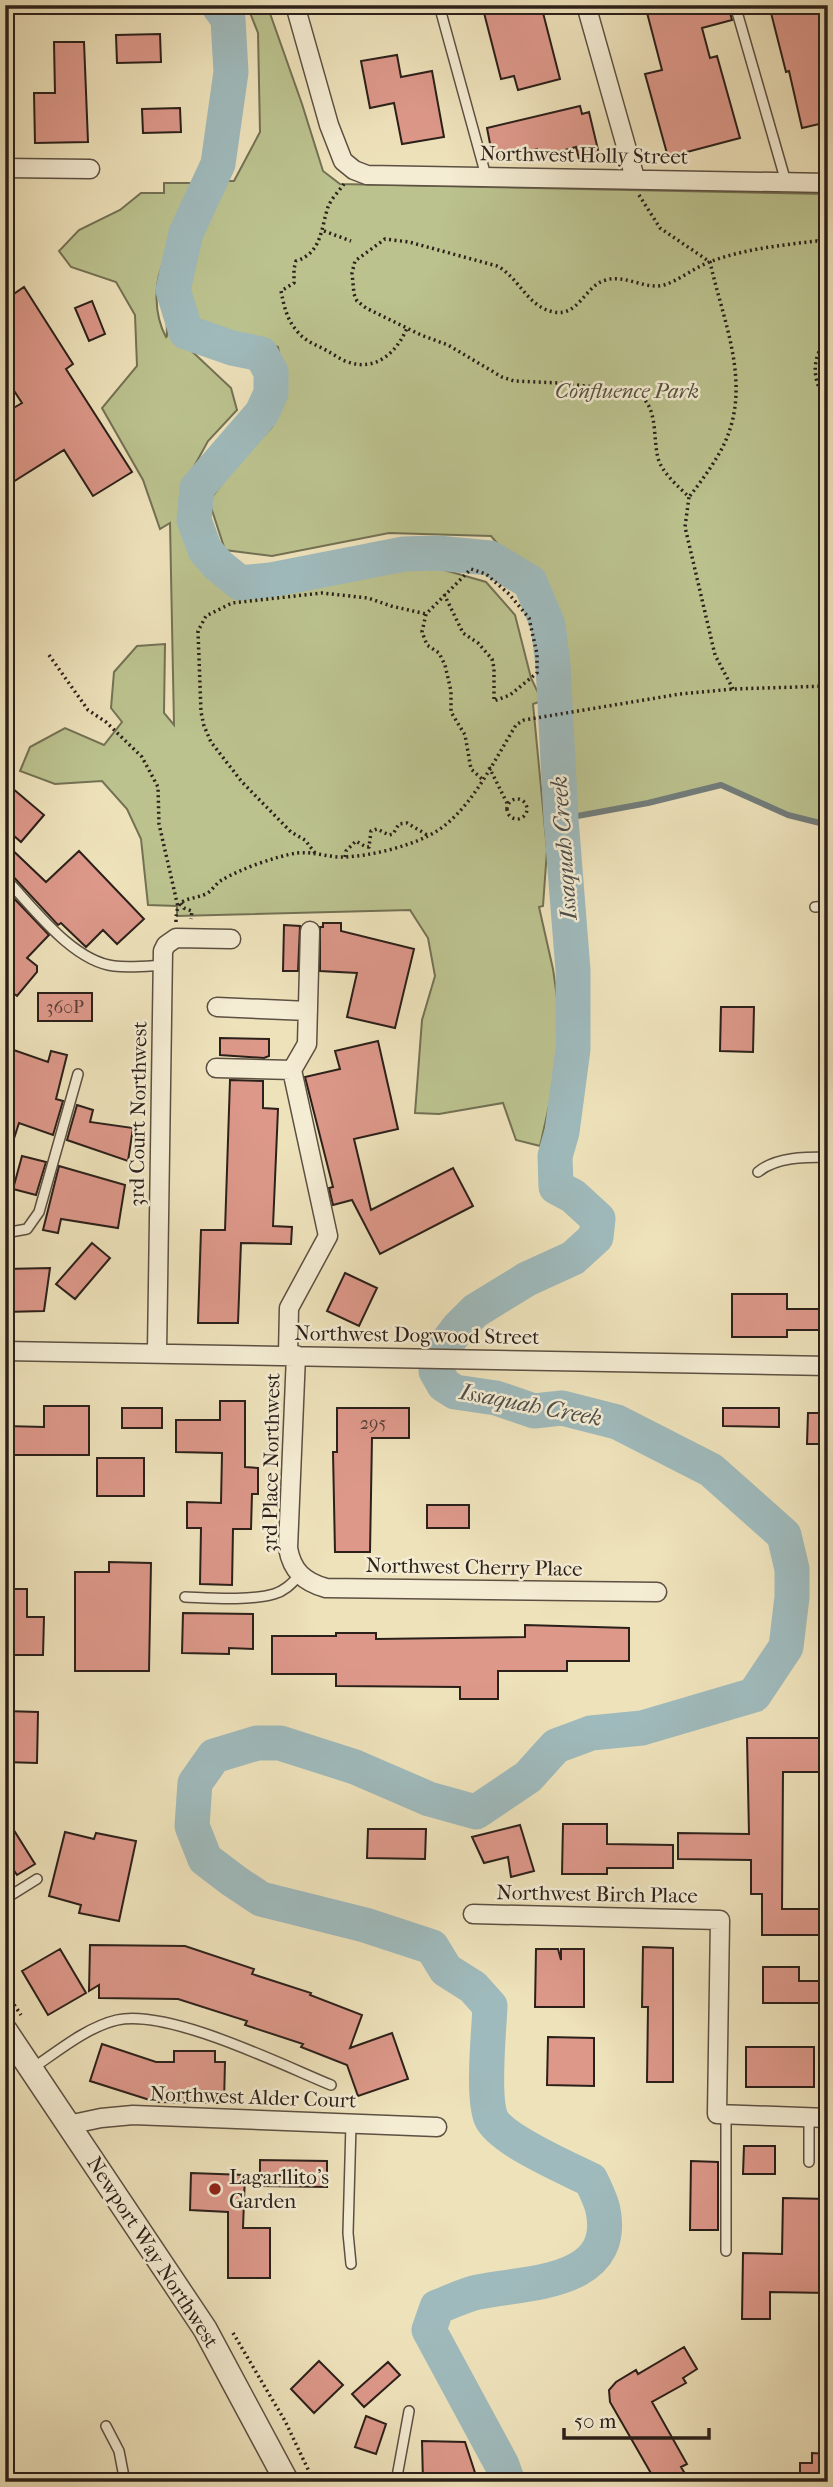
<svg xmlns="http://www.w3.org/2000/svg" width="833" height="2487" viewBox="0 0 833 2487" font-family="'IM FELL French Canon',serif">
<rect width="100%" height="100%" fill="#eee2bb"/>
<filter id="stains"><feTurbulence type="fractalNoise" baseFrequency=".00286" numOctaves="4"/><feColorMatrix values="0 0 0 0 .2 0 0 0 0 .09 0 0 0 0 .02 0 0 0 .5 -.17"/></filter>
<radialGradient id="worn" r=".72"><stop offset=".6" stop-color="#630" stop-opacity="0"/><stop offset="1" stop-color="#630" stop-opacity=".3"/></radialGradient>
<!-- green -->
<path fill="#bbc28e" stroke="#737154" stroke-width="2" fill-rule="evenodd" d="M247,5H267L302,104L323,171L340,184L828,194V825L788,815L721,785L648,803L561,819L553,665L548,625L530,582L491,536L389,533L272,556L225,550L209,501L237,464L272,427L285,393L278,347L201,325L184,287L196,239L226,181H234L260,132L258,33Z
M164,183H196L170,289L181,341L231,388L237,410L208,441L185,483L190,545L213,575L248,595L359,573L434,567L486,582L515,615L531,678L542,701L533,704L547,850L543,906L539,907L553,969L561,1026L554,1084L540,1146L516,1140L503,1103L439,1114L415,1113L422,1020L435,976L428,938L410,910L177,916V906L148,905L141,839L127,809L102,781L55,784L20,771L30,747L65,728L104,745L122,722L111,708L114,672L137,646L165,644L164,713L174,725L170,523L160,529L143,480L102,408L137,366L135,315L116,282L71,267L59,251L79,230L120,210L141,193H164ZM165,260L167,336L166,337C154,315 153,281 165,260Z"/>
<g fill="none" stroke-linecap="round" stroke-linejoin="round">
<!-- stream -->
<path stroke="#717c7b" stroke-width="6" d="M561,819L648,803L721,785L788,815L828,825"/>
<!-- river -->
<path stroke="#9fbabc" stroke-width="35" d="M218,5L228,19L231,72L218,164L186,233L173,290L186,332L232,348L261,354L271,372V393L262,413L197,488L194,520L205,550L218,565L240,583L271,580L404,554L437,553L490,558L530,582L548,625L553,665L561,819L573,970V1049L562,1132L555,1156L556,1187L573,1196L598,1219L596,1237L573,1258L527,1279L475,1311L459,1327L439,1353L436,1371L444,1385L455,1392L496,1398L534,1411L562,1408L617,1422L711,1470L784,1535L792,1569V1597L786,1647L754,1695L642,1728L591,1733L556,1746L528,1777L476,1812L429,1799L355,1767L280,1743H257L214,1756L195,1783L192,1826L205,1859L234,1881L261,1899L365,1925L432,1947L446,1970L473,1987L490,2006C489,2032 482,2095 491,2118C501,2140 569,2169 591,2180C595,2189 601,2200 603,2210C618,2285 526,2282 478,2292C464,2295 451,2302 437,2307L429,2330L502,2465L508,2482"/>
</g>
<!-- building -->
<path fill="#dd988a" stroke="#2b201a" stroke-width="2" d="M482,5H541L560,79L518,90L514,76L501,79Z
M645,5H728L732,20L702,28L710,58L717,56L740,138L668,157L645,74L662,70Z
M769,5H828V122L802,128L789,71L786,72Z
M160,34L161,62L117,63L116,35Z
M54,42H84L88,142L35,143L34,93H55Z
M397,55L401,77L432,71L444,137L402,144L394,103L370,108L361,61Z
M580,106L582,114L589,112L599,154L579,159L576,147L539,157L537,149L493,159L487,128Z
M180,108L181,132L143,133L142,109Z
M24,287L73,364L66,369L132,472L93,496L64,450L5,487V413L22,403L5,377V300Z
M92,301L105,334L89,341L75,308Z
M5,782L44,815L21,842L5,828Z
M5,843L46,882L79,851L144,919L117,944L103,930L86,947L61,923L58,925L10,873L5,871Z
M5,889L49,935L27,958L37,966V972L17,996L5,987Z
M323,923H341V931L414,949L395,1028L347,1017L357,973L320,971V927H323Z
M284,925L300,926L298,971H283Z
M38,993H92V1021H38Z
M721,1007H754L753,1052L720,1051Z
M220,1038L269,1039V1056L264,1058L220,1055Z
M378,1041L398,1129L354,1139L371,1210L453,1168L473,1206L380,1254L352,1200L333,1205L329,1188L333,1187L305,1077L340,1069L335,1051Z
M5,1047L48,1062L51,1051L67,1055L56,1099L63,1101L53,1135L19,1123L8,1157H5Z
M230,1080L263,1081V1108L278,1109L273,1226L292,1227L291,1244L241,1243L238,1323H198L201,1230H225Z
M77,1105L93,1110L90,1122L133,1128L128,1161L67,1140Z
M22,1156L46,1162L36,1195L13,1189Z
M59,1166L125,1185L118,1228L61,1219L58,1233L43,1230Z
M92,1243L110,1258L75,1299L56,1284Z
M50,1268L44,1311L5,1312V1269Z
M345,1273L377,1288L359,1326L327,1311Z
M732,1294H787V1309H828V1330H787V1337H732Z
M220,1401H245V1467L258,1468V1494H252L251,1529H233L232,1585L200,1584L201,1528H187V1502L221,1503L222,1453L176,1452V1420H220Z
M44,1406H89V1455H5L6,1426L44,1427Z
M122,1408H162V1428H122Z
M337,1408H409V1438H372L370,1552H335L333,1452H337Z
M723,1408H779V1427L723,1426Z
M808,1413H828V1444H807Z
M97,1458H144V1496H97Z
M427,1505H469V1528H427Z
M109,1562L151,1563L149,1671H75V1572H109Z
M5,1589H27V1617H44L43,1655H5Z
M183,1613L253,1614V1649L229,1648V1654L182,1653Z
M525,1625L629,1628V1661H567V1671H498V1699H460V1687L336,1686V1674H272V1636H336V1633H376V1639L525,1637Z
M5,1711L38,1712L37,1763L5,1762Z
M747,1738H825V1772H783L782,1909H828V1935H762V1894H751V1860L678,1859V1833L749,1834Z
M5,1816L35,1864L17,1875L11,1866L5,1869Z
M563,1824H607V1844L673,1845V1868H607V1874H562Z
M520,1825L534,1871L511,1877L508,1857L484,1863L472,1837Z
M368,1829H426L425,1859L367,1858Z
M65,1832L94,1839L96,1833L136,1841L119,1921L79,1913L81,1905L49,1896Z
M90,1945L185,1946L254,1969L252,1974L311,1993L310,1995L362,2015L350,2048L392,2033L408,2079L358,2096L347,2065L301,2047L303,2044L245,2025L247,2021L178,1999L99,1998V1985L89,1991Z
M643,1947L673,1948V2082H647L648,2007H642Z
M60,1949L86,1993L48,2015L22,1971Z
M536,1949H558L561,1960V1949H584V2007H535Z
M763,1967H799V1981H828V2003H763Z
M548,2037L594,2038V2086L547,2085Z
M102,2044L156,2062H174V2051H215V2062H225L224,2103L156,2102L90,2081Z
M746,2047H814V2087H746Z
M744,2146H775V2174H743Z
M260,2160L327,2161V2187L260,2186Z
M691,2161L718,2162V2230H690Z
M191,2173L245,2175L243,2228H270V2278H228V2212L190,2210Z
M783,2198L828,2199V2293L770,2292V2319H742L743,2253L782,2254Z
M684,2347L697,2369L683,2378L686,2383L652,2402L687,2464L681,2467L690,2482H656L610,2402L609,2390L616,2382L636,2370L638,2374Z
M319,2361L343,2385L314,2413L291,2389Z
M388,2362L400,2375L364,2407L352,2394Z
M366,2416L386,2424L376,2454L355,2447Z
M422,2441L465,2442L478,2482H423Z
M812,2453L828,2454V2482H800V2463H812Z"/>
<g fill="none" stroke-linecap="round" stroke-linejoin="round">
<!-- service casing -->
<g stroke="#5c5042" stroke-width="12">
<path id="service" d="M439,5L486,176
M735,5L786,182
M5,878C33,907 72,961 114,966C130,968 147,966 163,965
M815,907L828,906
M758,1172C776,1157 805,1157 828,1157
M5,1233L27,1229L39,1212L78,1074
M185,1597C211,1598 249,1601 274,1594C285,1591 292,1583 300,1575
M5,1899L37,1879
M33,2068C58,2051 87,2027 117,2020C169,2009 280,2064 331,2085
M809,2162V2117
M726,2251V2114
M351,2264L348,2233L351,2124
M106,2426L119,2451L125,2482
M396,2482L409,2411"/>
</g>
<!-- minor casing -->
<g stroke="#5c5042" stroke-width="21">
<path id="minor" d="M295,5L329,125L343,161L354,170L367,175L828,183
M586,5L635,178
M5,168L90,169
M217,1007L308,1011
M216,1068L292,1070
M5,1351L828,1366
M157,1352L163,951L166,945L176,938L231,939
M288,1355L289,1308L328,1236L292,1070L307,1044L310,931
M296,1355L288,1548C292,1571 304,1582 326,1588L657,1592
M473,1914L720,1920L717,2114L828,2118
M68,2125L101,2118L133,2115L437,2127"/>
</g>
<!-- tertiary casing -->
<g stroke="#5c5042" stroke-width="26">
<path id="tertiary" d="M5,2030L205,2329L287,2482"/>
</g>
<!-- path -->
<path stroke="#2b201a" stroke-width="3.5" stroke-dasharray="2 3.5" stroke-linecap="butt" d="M344,184C339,191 331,199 328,207C321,228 322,253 296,261L294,269V283L281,291C284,306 287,320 297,331C305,342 318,345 329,352C335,355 341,360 348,362C376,372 397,352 407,328
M639,195L660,228L710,262C724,325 755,390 720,452C711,468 700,483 689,497
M324,231L351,241
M828,338C810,358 812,383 828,402
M444,594L463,633L478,643L492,659L494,668V701L510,695L537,673V654L529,618L509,594L486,574L471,569L426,614L422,632L427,645L439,653L445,665L451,691V712L465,735L471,769L482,779
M49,655L88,710L106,722L142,757L158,787L159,824L178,907
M733,689L715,655L685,527L689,497C678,486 662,473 658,458C652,435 660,398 629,391L560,383L514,381L502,377L448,345L421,335L366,308L357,301L354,294L352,273L355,261L385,239L409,242L497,266C519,277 527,307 554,312C579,317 585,285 606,280C625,274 645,290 664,285C680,280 695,267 712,261C745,249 782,245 817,241L828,245
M489,767L508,805
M507 809a10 10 0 1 1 20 0a10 10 0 1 1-20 0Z
M315,853L305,840L291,832L242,782L211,742L204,726L201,712L198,631L206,616L232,603L322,593L368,598L391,606L426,614
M345,857L346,851L356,841L366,847H369L371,831L377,829L389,835L393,834L399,824L407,823L429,836
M181,903L184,908L192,911L191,919
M176,922C176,895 187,902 206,894C212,891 216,883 222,880C240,869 277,856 297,853C314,851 329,858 345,857C370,856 406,847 428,836C468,817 493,762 516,725L524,720L680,694L733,689L828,686
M5,1991L21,2015
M233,2333L285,2421L314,2482"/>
<!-- service -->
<use href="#service" stroke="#f4ecd3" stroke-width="9"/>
<!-- minor -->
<use href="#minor" stroke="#f4ecd3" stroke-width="18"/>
<!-- tertiary -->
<use href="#tertiary" stroke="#f4ecd3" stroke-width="23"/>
</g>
<!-- markers -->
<circle fill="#8f2418" stroke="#f4ecd3" stroke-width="2.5" cx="215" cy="2189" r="7"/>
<g text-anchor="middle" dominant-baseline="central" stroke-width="5" stroke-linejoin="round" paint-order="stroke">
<!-- number labels -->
<g font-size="18" fill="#583e36">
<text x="65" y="1007">360P</text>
<text x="373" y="1423">295</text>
</g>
<!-- street labels -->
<g font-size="21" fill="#2b201a" stroke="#f4ecd3">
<text transform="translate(584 155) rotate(1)">Northwest Holly Street</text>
<text transform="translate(138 1114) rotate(-89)">3rd Court Northwest</text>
<text transform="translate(417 1335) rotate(1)">Northwest Dogwood Street</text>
<text transform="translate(271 1463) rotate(-89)">3rd Place Northwest</text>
<text transform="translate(474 1567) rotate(1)">Northwest Cherry Place</text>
<text transform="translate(597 1894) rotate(1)">Northwest Birch Place</text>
<text transform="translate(253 2097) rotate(2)">Northwest Alder Court</text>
<text transform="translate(153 2252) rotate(57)">Newport Way Northwest</text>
</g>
<!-- park labels -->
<g font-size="21" font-style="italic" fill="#56513d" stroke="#f4ecd3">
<text x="627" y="391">Confluence Park</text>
</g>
<!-- poi labels -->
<g font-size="21" fill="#2b201a" stroke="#f4ecd3" text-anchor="start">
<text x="229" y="2177">Lagarllito's<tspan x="229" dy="24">Garden</tspan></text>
</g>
<!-- water labels -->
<g font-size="23" font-style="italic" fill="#4e4e4b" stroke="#f4ecd3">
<text transform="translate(564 848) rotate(-94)">Issaquah Creek</text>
<text transform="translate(531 1405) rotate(11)">Issaquah Creek</text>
</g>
</g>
<!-- margin -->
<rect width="833" height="2487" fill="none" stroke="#eee2bb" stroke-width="28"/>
<rect x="7" y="7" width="819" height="2473" fill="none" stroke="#2b201a" stroke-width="3.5"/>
<rect x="14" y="14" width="805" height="2459" fill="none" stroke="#2b201a" stroke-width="2"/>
<!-- scale -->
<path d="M564 2428v10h145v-10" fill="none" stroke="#2b201a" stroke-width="3.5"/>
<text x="574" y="2428" font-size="21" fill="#2b201a" stroke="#f4ecd3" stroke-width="5" paint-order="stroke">50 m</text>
<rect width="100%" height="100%" filter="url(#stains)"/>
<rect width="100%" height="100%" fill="url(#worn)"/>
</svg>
